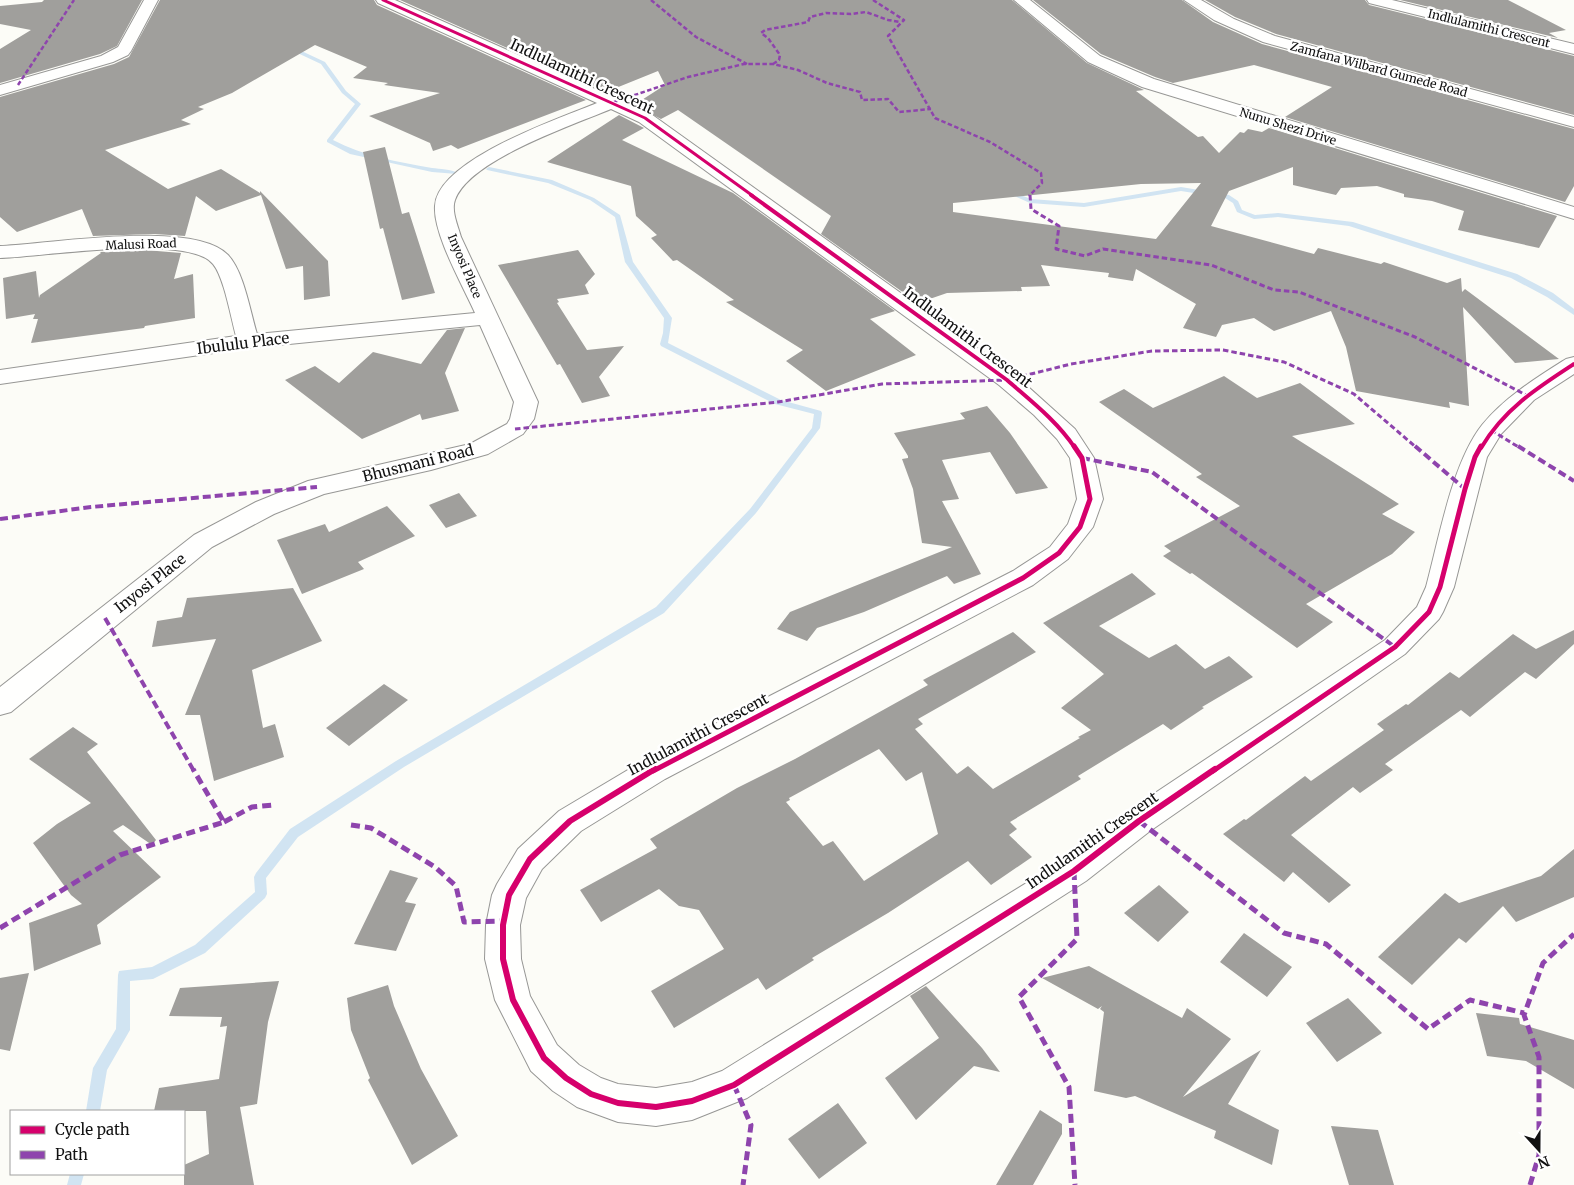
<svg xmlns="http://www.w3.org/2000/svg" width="1574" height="1185" viewBox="0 0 1574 1185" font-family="Merriweather,serif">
<rect width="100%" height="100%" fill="#fcfcf7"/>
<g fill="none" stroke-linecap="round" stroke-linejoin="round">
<!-- stream -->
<path fill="#d1e4f2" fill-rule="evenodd" d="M289,47H293L325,62L346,91L361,104L333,140C363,156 398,162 432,168C440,169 451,169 458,173L457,174L432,172L350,154L327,142V140L355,104L342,93L321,64L289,49Z
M489,167L552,180L594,198L620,215L633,262L672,318L668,343L781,400L821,411L822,413L820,428L756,513L664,613L404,767L298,837L266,878L267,894L265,898L205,953L153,979L130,981V1030L107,1070L100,1111H86L93,1068L116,1029L118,975L119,971L152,967L195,945L255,892L254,877L256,873L290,829L396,761L656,607L750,509L812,428L814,414L775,404L661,346L660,344L663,333L664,318L625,262L615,217L590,200L548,183L487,170L486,169Z
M1181,187L1229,195L1238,201L1242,210L1255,215L1278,213L1353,222L1517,274L1553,293L1574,309V315L1547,297L1511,278L1349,226L1278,217L1254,219L1237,212L1233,203L1225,198L1181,191L1084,207L1030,203L1003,191L1008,190L1031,199L1084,203Z
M70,1174H84L81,1185H67Z"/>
</g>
<!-- building -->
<path fill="#a09f9c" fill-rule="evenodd" d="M44,0H142L117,46L100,54L0,83V49L31,30L0,24V6L42,2Z
M160,0H374L377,5L586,100L458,149L451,145L433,151L430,143L369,116L440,93L384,85L388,83L353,78L367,67L315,45L232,93L198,107L204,109L181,120L191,124L105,150L168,189L221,169L260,193V191L328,261L330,296L304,300L303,266L286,269L261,195L216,211L196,196L185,236L154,234L93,236L82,209L17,232L0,217V97L114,64L129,57Z
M400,0H1012L1087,63L1144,90L1136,91L1198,137L1203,136L1219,153L1240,132L1244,133L1248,129L1262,132L1269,128L1557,216L1539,248L1458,230L1464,211L1432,201L1404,197V194L1377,186L1341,188L1336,195L1293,185V167L1229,191L1211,226L1314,254L1318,248L1381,264L1384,262L1447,283L1461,278L1462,292L1465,289L1559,359L1515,363L1463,307L1469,406L1449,402L1450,408L1356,391L1346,347L1331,311L1274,331L1254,318L1222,325L1216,337L1183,328L1196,304L1136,269L1133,281L1108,277L1109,273L1041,265L1050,286L1021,287L1022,291L947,293L918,303L821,234L831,216L678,110L661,119L634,105L665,85L658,71L606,92ZM1201,183L1156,239L953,212V203L1141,184Z
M1033,0H1182L1213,22L1262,44L1574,129V186L1565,202L1285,117L1332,87L1254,65L1173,83L1155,77L1101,54Z
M1205,0H1365L1369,5L1574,56V115L1276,34L1235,17Z
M1400,0H1508L1566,30L1549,33L1558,38Z
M619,115L644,128L622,140L733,193L895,311L870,319L916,355L826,391L786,361L803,350L726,302L734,300L677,260L673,261L651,238L657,235L636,216L631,186L547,162Z
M385,147L402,214L409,212L435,293L402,300L383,228L380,229L363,152Z
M145,250L181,253L174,279L193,274L195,318L145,326L144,328L31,343L38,319H33L35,314L6,319L3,278L36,271L39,298L40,295L101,253L100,252Z
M578,250L595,274L585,285L589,294L557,299L559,302L557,303L587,350L624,346L599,377L610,396L582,403L560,364L557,365L498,265Z
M465,328L445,373L459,411L422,420L420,414L362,439L285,380L315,366L339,383L373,352L421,364L447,330Z
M1224,376L1257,398L1300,383L1355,424L1292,436L1399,504L1382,514L1415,532L1392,554L1306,604L1333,622L1297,648L1192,573L1190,574L1163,556L1171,551L1164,546L1240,506L1196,477L1202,474L1099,402L1124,389L1153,408Z
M987,406L1010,433L1048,488L1016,494L990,452L942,460L959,499L942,501L981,574L954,584L947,576L864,612L817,628L807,641L777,629L790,612L952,547L922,543L913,489L902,459L908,458V456L894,433L965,419L960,413Z
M459,493L477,516L446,528L429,505Z
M387,506L415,536L358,562L364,569L302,594L277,540L325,524L329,532Z
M1132,573L1156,594L1099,626L1149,658L1176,644L1205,669L1229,656L1253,677L1202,707L1204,708L1171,730L1163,724L1078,776L1081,779L1010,822L1017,829L1009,835L1032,857L991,885L968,861L888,913L812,958L814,960L766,990L758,978L674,1028L651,991L724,949L699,910L679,906L659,889L601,922L580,890L657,848L650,839L737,788L795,759L928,685L923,680L1013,632L1036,652L918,719L923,724L915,729L957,774L968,766L993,789L1080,738L1078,737L1091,730L1061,708L1104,674L1043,623ZM879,749L906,781L922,772L938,834L864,881L833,841L823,846L786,802L790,800L789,798Z
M293,588L322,641L252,670L263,728L275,724L284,757L214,781L200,715H185L216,639L152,647L157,621L182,617L187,598Z
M1574,630V644L1536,679L1525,672L1470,717L1461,710L1385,764L1393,770L1360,793L1353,787L1291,835L1351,885L1329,903L1293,872L1284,882L1223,834L1244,819L1246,820L1305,776L1311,781L1384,730L1377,724L1406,704L1408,705L1450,672L1459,678L1513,634L1536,649Z
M384,684L408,700L349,746L326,728Z
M73,727L98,744L87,752L156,840L152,845L123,825L113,831L161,877L97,925L101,944L34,971L29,923L82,904L71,895L33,843L57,824L91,803L29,759Z
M1574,849V897L1516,922L1503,906L1466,943L1459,938L1412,985L1378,957L1445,893L1459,903L1541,876Z
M390,870L418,878L405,902L416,904L396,951L354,944Z
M1159,885L1189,912L1158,942L1124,913Z
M1244,933L1292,967L1267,997L1220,962Z
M1089,966L1182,1018L1187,1008L1231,1039L1183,1097L1261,1050L1228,1104L1279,1130L1272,1165L1214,1138L1216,1131L1135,1096L1126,1098L1094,1091L1104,1012L1100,1009L1102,1006L1098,1009L1042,978Z
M29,973L10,1051L0,1049V978Z
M279,981L268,1022L257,1104L240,1107L254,1185H184V1165L209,1154L206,1111H154L159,1088L219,1079L227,1026L220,1027L222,1017L169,1016L180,988Z
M388,985L394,1006L421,1069L458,1136L412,1165L368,1080L370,1078L351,1030L347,998Z
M926,986L982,1048L1000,1072L974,1066L916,1120L885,1078L939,1038L910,996Z
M1348,998L1382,1033L1337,1062L1306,1023Z
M1476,1013L1519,1018L1520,1024L1574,1040V1089L1526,1061L1487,1056Z
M838,1103L867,1143L819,1179L788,1139Z
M1040,1110L1062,1124V1134L1033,1185H996Z
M1331,1126L1378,1130L1394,1185H1349Z"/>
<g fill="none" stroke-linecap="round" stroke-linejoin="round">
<!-- minor casing -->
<g stroke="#979795" stroke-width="2">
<path id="minor" d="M144,0H158L131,51L128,55L113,62L0,95V85L101,56L118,47Z
M376,0H395L613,97L620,98L622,101L651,114L1015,375L1075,429L1094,458L1103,499L1093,527L1068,559L1033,585L665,779L581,831L542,869L526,898L520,925L521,959L530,996L557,1045L579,1065L601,1078L618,1084L656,1088L692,1082L722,1071L1062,861L1128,811L1385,640L1417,607L1426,587C1439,539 1452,463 1482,425C1505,397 1536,378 1566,359L1574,357V374L1534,400L1501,434L1487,457L1454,587L1443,612L1439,619L1405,654L1150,831L1086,881L747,1098L692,1120L656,1126L618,1122L577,1107L553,1091L531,1071L495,1000L485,959L486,925L492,895L497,884L518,849L559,811L643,761L1013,571L1050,547L1068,524L1077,499L1070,458L1057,439L1034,415L999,385L639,122L611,109C573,125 469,160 455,200C451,211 458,226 461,237L538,402L534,419L523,434L488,454L431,470L324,494L274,514L212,547L11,712L0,715V687L194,535L256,502L308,481L470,444L507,424L510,419L514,402L480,325L248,348L0,384V370L236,336C231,318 224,277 213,264C188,233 40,257 0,258V246C49,244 194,219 228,255C244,272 250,311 257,334L475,313C463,286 433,234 435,206C437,160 560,118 597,103L378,3Z
M1014,0H1030L1100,56L1154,79L1574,207V219L1142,87L1088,62Z
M1184,0H1201L1234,19L1275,36L1574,117V127L1263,42L1214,20Z
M1367,0H1392L1574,44V54L1369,3Z"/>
</g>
<!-- minor -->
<use href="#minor" fill="#fffffe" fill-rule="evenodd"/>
<!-- quiet-far3 -->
<path stroke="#8e44ad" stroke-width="2.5" stroke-dasharray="4.5 2.5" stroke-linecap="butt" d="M651,0L696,37L747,64
M873,0L904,20L888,36L935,118L990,142L1041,173L1042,183L1029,196
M773,64L779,60L780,55L768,38L761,33L765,30L808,22L810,17L826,13L851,14L866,12L888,20L900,22
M18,85L74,0
M614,102L688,77L744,64H773L798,70L827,83L860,92L862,100L888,99L899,112L931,109"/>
<!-- quiet-far2 -->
<path stroke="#8e44ad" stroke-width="3" stroke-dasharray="5.5 3" stroke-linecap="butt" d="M1030,195L1031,209L1059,226L1056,249L1085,256L1103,249L1211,265L1274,290L1299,292L1415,337L1526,395
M515,429L778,402L882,384L1007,380L1071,364L1152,351L1223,350L1284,362L1354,394L1417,448
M1491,430L1520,448"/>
<!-- quiet-far1 -->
<path stroke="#8e44ad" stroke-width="4" stroke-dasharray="8 4" stroke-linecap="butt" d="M1415,446L1465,489
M1518,446L1574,481
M1082,458L1152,472L1395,647
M0,519L91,507L317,487
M105,618L194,771"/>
<!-- quiet -->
<path stroke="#8e44ad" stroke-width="5" stroke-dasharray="9 5" stroke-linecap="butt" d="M1139,821L1284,933L1326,944L1428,1029L1470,1000L1524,1013
M224,822L252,807L273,805
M351,825L371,828L435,867L456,886L464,922L503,921
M1074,871L1077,939L1019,997L1069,1087L1075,1185
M0,928L120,855L224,822L193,769
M734,1085L751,1125L743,1185
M1530,1185L1539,1155V1057L1524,1015L1543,963L1574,934"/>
<!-- cycleway-far3 casing -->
<g stroke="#fff" stroke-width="5">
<path id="cycleway-far3" d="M383,0L645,118L753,196"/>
</g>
<!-- cycleway-far2 casing -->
<g stroke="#fff" stroke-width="6">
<path id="cycleway-far2" d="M751,195L1007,380C1031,401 1057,421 1075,448
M1481,448C1504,409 1537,388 1574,364"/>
</g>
<!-- cycleway-far1 casing -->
<g stroke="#fff" stroke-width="8">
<path id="cycleway-far1" d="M653,771L1023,578L1059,553L1080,527L1090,499L1082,458L1074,446
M1213,771L1395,647L1429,612L1440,587L1465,489L1475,457L1481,446"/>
</g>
<!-- cycleway casing -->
<g stroke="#fff" stroke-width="9">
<path id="cycleway" d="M655,769L570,821L530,859L509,895L503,925V959L513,1000L544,1058L566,1078L591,1094L618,1103L656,1107L692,1101L734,1085L1074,871L1139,821L1215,769"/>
</g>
<!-- cycleway-far3 -->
<use href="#cycleway-far3" stroke="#d6006c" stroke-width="3"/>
<!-- cycleway-far2 -->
<use href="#cycleway-far2" stroke="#d6006c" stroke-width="4"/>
<!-- cycleway-far1 -->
<use href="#cycleway-far1" stroke="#d6006c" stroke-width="5"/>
<!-- cycleway -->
<use href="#cycleway" stroke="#d6006c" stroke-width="6"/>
</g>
<g text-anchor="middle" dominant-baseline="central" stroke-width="5" stroke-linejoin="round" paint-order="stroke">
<!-- far-street labels -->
<g font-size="12" fill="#111" stroke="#fff">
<text transform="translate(1489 28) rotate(14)">Indlulamithi Crescent</text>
<text transform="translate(1379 69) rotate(15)">Zamfana Wilbard Gumede Road</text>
<text transform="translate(1288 126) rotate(17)">Nunu Shezi Drive</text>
<text transform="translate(141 244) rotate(-2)">Malusi Road</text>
<text transform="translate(465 266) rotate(67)">Inyosi Place</text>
</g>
<!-- street labels -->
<g font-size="15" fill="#111" stroke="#fff">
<text transform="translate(582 76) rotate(25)">Indlulamithi Crescent</text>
<text transform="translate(968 337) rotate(37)">Indlulamithi Crescent</text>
<text transform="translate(243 343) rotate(-7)">Ibululu Place</text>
<text transform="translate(418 463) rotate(-14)">Bhusmani Road</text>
<text transform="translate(150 583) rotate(-38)">Inyosi Place</text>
<text transform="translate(698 734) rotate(-28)">Indlulamithi Crescent</text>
<text transform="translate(1092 840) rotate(-35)">Indlulamithi Crescent</text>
</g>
</g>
<!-- legend -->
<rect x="10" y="1110" width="175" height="65" fill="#ffffff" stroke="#a0a0a0"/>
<rect x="20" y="1126" width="25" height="8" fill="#d6006c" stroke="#a0a0a0"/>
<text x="55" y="1135" font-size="15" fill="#111111">Cycle path</text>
<rect x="20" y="1151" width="25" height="8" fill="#8e44ad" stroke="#a0a0a0"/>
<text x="55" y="1160" font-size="15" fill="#111111">Path</text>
<!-- north arrow -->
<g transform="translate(1539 1150) rotate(159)" stroke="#ffffff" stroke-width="4" paint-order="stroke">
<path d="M0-4L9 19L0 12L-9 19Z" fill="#111111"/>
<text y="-8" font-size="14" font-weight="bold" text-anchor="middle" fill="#111111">N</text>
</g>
</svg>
